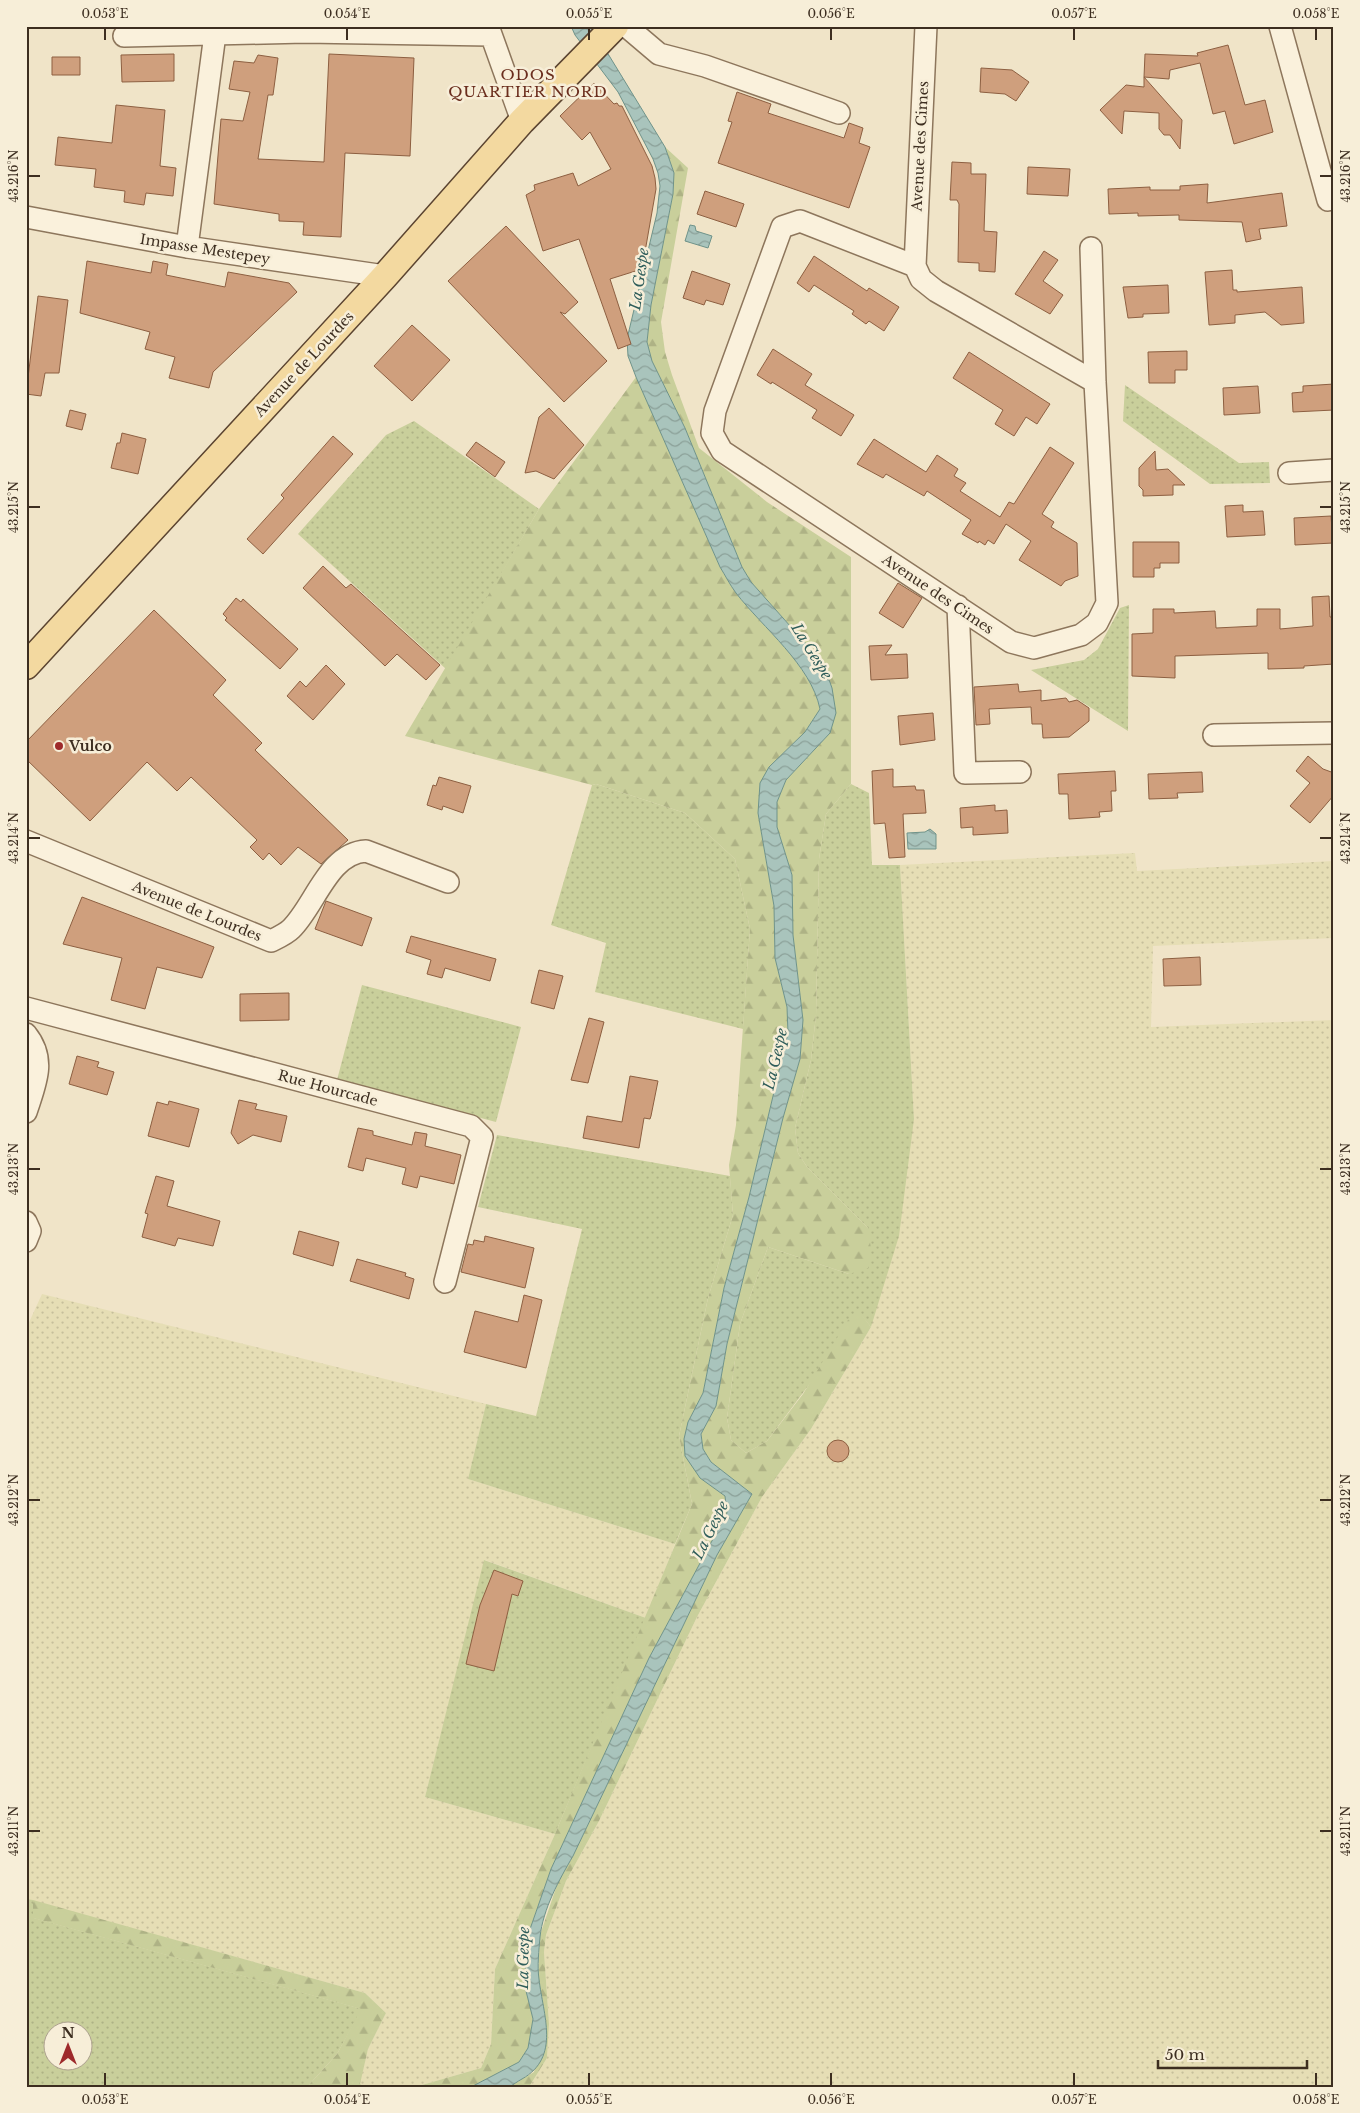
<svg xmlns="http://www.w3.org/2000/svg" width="1360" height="2113" viewBox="0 0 1360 2113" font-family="'Libre Baskerville',serif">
<defs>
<pattern id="farmland-dots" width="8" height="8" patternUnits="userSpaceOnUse" patternTransform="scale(1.25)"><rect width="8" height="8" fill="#e6deb5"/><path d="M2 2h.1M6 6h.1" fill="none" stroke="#c6bf9b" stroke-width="1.8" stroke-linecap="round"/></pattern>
<pattern id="grass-dots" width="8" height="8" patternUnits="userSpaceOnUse" patternTransform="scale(1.25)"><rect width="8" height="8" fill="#c9cf9b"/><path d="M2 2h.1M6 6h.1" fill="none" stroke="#aeb285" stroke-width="1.8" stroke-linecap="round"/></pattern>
<pattern id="forest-firs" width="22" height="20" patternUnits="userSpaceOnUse" patternTransform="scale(1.25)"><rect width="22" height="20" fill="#c9cf9b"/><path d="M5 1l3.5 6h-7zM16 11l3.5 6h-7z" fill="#aeb285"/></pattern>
<pattern id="water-waves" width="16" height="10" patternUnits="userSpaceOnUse" patternTransform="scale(1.25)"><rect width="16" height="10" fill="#a9c4bc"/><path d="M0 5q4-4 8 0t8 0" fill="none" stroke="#8ba098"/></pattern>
</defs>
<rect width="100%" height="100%" fill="#f0e4c8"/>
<!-- farmland -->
<path fill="url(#farmland-dots)" d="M1135,853L1137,871L1334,861V938L1153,946L1151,1027L1334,1020V2087H529L547,2058L549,2024L544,1952L546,1935L566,1881L599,1821L697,1617L762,1497L811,1429L871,1327L914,1119L900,865Z
M42,1294L486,1404L468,1479L675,1544L646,1618L485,1560L425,1797L555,1834L495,1969L491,2044L481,2068L415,2087H364L359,2084L368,2049L386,2013L365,1993L26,1899V1329Z"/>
<!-- grass -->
<path fill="url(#grass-dots)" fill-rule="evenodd" d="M1125,385L1239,463L1269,462L1270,483L1210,484L1123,421Z
M414,421L539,509L446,669L298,534L386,435Z
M1129,605L1128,731L1031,670L1084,660L1098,649L1120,608Z
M596,784L685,813L735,859L750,929L743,1029L595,992L606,943L551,925L592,785Z
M851,784L869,793L872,865H900L914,1119L899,1236L871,1327L861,1315L767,1441L746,1453L731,1440L727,1418L740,1324L768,1247L849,1274L868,1228L807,1167L798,1153L795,1128L811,1060L816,1015L819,859L826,814Z
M362,985L521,1027L496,1122L337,1080Z
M497,1135L730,1176L733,1215L708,1298L679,1436L692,1504L675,1544L468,1479L486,1404L536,1416L582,1229L478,1207Z
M484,1560L646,1618L555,1834L425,1797Z
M26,1899L33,1900L34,1918L362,2009L337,2054L307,2087H26ZM52,2030H82V2060H52Z"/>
<!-- forest -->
<path fill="url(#forest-firs)" d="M665,147L688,168L661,322L665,352L672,375L699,448L767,502L851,557V784L826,814L819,859L816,1015L811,1060L795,1128L798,1153L807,1167L868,1228L871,1249L868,1268L849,1274L768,1247L740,1324L727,1418L731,1440L746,1453L767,1441L803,1394L848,1320L861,1314L871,1327L811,1429L762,1497L697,1617L599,1821L566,1881L546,1935L544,1952L549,2024L547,2058L529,2087H509L534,2072L546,2023L538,1977L540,1935L559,1879L573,1856L717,1555L752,1494L711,1462L703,1449L701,1434L716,1406L727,1344L783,1118L800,1059L803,1020L793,935L792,875L777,827V802L786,780L830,733L823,663L751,582L742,567L685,428L652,361L647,342L651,305L673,194L674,173Z
M636,377L720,567C725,575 730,585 736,593C763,628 811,665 820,709L805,732L769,767L758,813L774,906L775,958L787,1007L788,1033L749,1197L724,1288L703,1393L688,1422L700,1478L725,1496L727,1513L649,1658L551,1869L529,1932L524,1983L533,2019L528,2048L519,2062L471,2087H415L481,2068L491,2044L495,1969L555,1834L692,1504L679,1436L708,1298L733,1215L729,1165L736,1125L750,929L735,859L685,813L596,784L592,785L405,736L539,509Z
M33,1900L365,1993L386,2013L368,2049L360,2084L364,2087H307L337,2054L361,2009L33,1918Z"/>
<!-- water -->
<path fill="url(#water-waves)" stroke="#6f938a" d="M571,26H591L665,147L674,173L673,194L651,305L647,342L652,361L685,428L742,567L751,582L823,663L832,688L836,713L830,733L786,780L777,802V827L792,875L793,935L803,1020L800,1059L783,1118L727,1344L716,1406L701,1434L703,1449L711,1462L752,1494L717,1555L573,1856C559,1880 543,1909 540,1937C539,1950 537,1966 539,1979C543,2015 561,2057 522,2079C518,2081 513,2085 509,2087C498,2090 482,2087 471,2087L519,2062L528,2048L533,2019L524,1983L529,1932L551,1869L649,1658L727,1513L725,1496L700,1478L685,1456L684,1439L688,1422L703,1393L724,1288L749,1197L788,1033L787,1007L775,958L774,906L758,813L760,783L769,767L805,732L820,709C811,665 763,628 736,593C730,585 725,575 720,567L636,377L628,356L627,339L657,213L660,186L658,173L653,159L618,92L575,35Z
M690,225L695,226L696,231L712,236L708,248L685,241Z
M930,829L936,834V849H908L907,833L925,832Z"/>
<!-- building -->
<path fill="#cf9f7d" stroke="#8d5f41" d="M1228,45L1245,105L1265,100L1273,132L1234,144L1225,111L1213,114L1200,63L1170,70L1169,79L1144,77L1145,54L1198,56L1197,53Z
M174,54V81L122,82L121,55Z
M329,54L414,58L410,156L345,153L341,237L303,235L304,222L279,221V214L214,204L221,119L243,121L250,92L229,89L234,61L254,63L258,55L278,58L273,95H268L258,159L324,162Z
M52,57H80V75H52Z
M981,68L1012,70L1029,82L1016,101L1005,94L980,92Z
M1144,77L1182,120L1180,149L1170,135H1164L1159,129V113L1124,111L1122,134L1100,110L1126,85L1144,87Z
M594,83L614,104L617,103L619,106H622L652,166L655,178L656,189L642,269L610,279L631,344L618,349L579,239L543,251L526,195L535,190L534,185L573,173L578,186L611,169L590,132L582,140L560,116Z
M737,92L771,104L768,113L844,138L849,123L863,128L859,143L870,147L849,208L718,163L732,122L728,121Z
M116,105L165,110L160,166L176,168L173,196L146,193L144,205L124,202L125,191L94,187L96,169L55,165L58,137L112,143Z
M952,162L971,163V174H986L984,231L997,232L995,272L979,271V263L958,262L959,204L957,200H950Z
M1028,167L1070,169L1068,196L1027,194Z
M1208,184L1207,203L1282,193L1287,226L1259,229L1261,239L1246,242L1242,222L1179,220V215L1138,216V213L1109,214L1108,189L1150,187V190H1180V186Z
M705,191L744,204L736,227L697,214Z
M506,226L578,302L565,314L560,312L607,361L564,402L448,281Z
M1044,251L1058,260L1043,281L1063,295L1050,314L1015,294Z
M814,256L867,291L869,288L899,307L884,331L869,321L866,324L852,314L854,311L814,285L809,292L797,283Z
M87,261L151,273L153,261L168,264L166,275L225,287L228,272L289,283L297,292L213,372L209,388L169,378L175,357L145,349L150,332L80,313Z
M1232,270L1233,290H1237V292L1302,287L1304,323L1281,325L1265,312L1235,315V323L1209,325L1205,272Z
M692,271L730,284L723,305L706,300L704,305L683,298Z
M1168,285L1169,313L1143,314V317L1128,318L1123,287Z
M38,296L68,300L59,373H45L41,396L26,394Z
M412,325L450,360L412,401L374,366Z
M773,349L812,374L805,385L854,415L841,436L812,418L817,410L772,382L771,384L757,375Z
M1187,351V370H1175V383H1149L1148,352Z
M969,352L1050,404L1037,424L1026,417L1014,436L995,424L1003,410L953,378Z
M1334,384V410L1293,412L1292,393L1303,392V386Z
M1258,386L1260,413L1224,415L1223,388Z
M549,408L584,445L554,479L536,471L525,473L539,417Z
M70,410L86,414L82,430L66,426Z
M122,433L146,439L138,474L111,468L117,443H120Z
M333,436L353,454L263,554L247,539L284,498L281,495Z
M874,439L926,472L937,455L958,469L954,476L966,483L960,491L1000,517L1009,502L1014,504L1050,447L1074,463L1042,514L1054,522L1051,527L1077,543L1078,576L1065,581L1061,586L1019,560L1031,541L1006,524L994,544L988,540L985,545L979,541L978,543L962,534L971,520L927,491L924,496L886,474L883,478L857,464Z
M476,442L505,462L495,477L466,455Z
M1155,451L1156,470L1168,469L1185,485H1173V495L1143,496V490L1139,486V468Z
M1243,505V512L1263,511L1265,535L1227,537L1225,506Z
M1331,516L1333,543L1295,545L1294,518Z
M1133,542H1179V563H1160V568H1154V577H1133Z
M323,566L346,588L351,584L440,665L426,680L397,654L385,666L303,588Z
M898,583L922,598L903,628L879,613Z
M1329,596L1330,617H1334V664L1304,666V668L1268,669V653L1175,656V678L1132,676V634L1153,633V609H1174V613L1215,611L1216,628L1257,626V609H1280V629L1313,626L1312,597Z
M236,598L241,602L243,599L298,649L280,669L225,620L227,618L223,614Z
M154,610L226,680L213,695L262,743L255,750L348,840L321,864L298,847L281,865L269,853L263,860L250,847L257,840L191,777L177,791L147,762L90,821L26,759V742Z
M892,645L885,655L907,654L908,678L871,680L869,646Z
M326,665L345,684L313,720L287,696L300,681L306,687Z
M1018,684L1019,692L1041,690V701L1066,698L1069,702L1077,700L1089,708V721L1069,737L1043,738L1042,724H1032L1031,707L989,709L990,724L976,725L974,687Z
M933,713L935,740L900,745L898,716Z
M1308,756L1323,769L1334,773V795L1310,823L1290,806L1310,783L1296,771Z
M893,769V787L915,786L916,790H924L926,813L903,814L905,857L889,858L885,823L874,824L872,771Z
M1115,771L1116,791H1111L1112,811L1099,812L1100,817L1069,819L1068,794H1059L1058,774Z
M1202,772L1203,792L1177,793L1178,798L1149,799L1148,774Z
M439,777L471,786L463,813L443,806L442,810L427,805L433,785L436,786Z
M995,805V811L1007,810L1008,833L973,835V827L961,828L960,808Z
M82,897L214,947L202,978L157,967L145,1009L111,1000L122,958L63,944Z
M326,901L372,918L362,946L315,929Z
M411,936L496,959L490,981L445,968L442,978L427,974L431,960L406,952Z
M1200,957L1201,985L1164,986L1163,959Z
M539,970L563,976L554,1009L531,1003Z
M289,993V1020L240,1021V994Z
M589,1018L604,1022L588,1083L571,1080Z
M77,1056L99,1062L97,1067L114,1072L107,1095L69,1084Z
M630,1076L658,1081L651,1116L650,1119L644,1118L639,1148L583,1138L587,1116L622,1122Z
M239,1100L257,1104L255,1109L287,1116L281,1142L253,1135L238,1144L231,1133Z
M169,1101L199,1109L189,1147L148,1136L157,1102L168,1105Z
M358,1128L373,1131V1135L412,1145L415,1132L427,1134L425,1146L461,1155L454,1184L420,1176L417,1188L402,1184L406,1168L366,1158L363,1171L348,1167Z
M156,1176L174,1181L167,1206L220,1221L213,1246L178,1238L175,1246L142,1237L148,1214L145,1213Z
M299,1231L339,1242L333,1266L293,1254Z
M485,1236L534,1248L525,1288L461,1272L468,1244L473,1245L474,1240L484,1242Z
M357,1259L406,1273L405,1276L414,1279L409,1299L350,1281Z
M524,1295L542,1300L526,1368L464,1352L475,1311L518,1322Z
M827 1451a11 11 0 1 1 22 0a11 11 0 1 1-22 0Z
M494,1570L523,1581L518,1596L512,1594L494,1671L466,1664L480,1605Z"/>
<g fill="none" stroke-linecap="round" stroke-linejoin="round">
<!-- minor casing -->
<g stroke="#8d765c" stroke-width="24">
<path id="minor" d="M488,26L522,121
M626,26L659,54L705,66L839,113
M926,26L915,266L800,221L782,227L715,411L712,433L722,451L1011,642L1034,648L1081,635L1097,623L1107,603L1095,382L1091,248
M1280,26L1328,200
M124,36L305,32L490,35
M26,217L187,247L385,276
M187,247L215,34
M915,266L921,279L936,291L1095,382
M1289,473L1334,470
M958,606L965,773L1020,772
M1214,735L1334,733
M26,841L271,941C277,938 286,934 291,929C315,906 328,853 366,851L448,882
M26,1008L471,1126L482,1137L445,1282
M26,1034C47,1060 35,1084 26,1112
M26,1222L30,1231L26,1241"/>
</g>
<!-- major casing -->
<g stroke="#5b4430" stroke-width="29">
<path id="major" d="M26,666L385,276L522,121L615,26"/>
</g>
<!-- minor -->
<use href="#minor" stroke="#faf1dc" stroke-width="21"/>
<!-- major -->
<use href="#major" stroke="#f3d9a0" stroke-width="26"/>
</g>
<!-- ticks -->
<path fill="none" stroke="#3d2e20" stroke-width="2" d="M105,28V40M347,28V40M589,28V40M831,28V40M1074,28V40M1316,28V40M28,176H40M1320,176H1332M28,507H40M1320,507H1332M28,838H40M1320,838H1332M28,1169H40M1320,1169H1332M28,1500H40M1320,1500H1332M28,1831H40M1320,1831H1332M105,2073V2086M347,2073V2086M589,2073V2086M831,2073V2086M1074,2073V2086M1316,2073V2086"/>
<!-- markers -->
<circle fill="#9e2a2b" stroke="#f7eed8" stroke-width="2" cx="59" cy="746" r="5"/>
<g text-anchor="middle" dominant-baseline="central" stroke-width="5" stroke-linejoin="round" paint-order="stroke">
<!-- street labels -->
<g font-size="14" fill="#3d2e20" stroke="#f7eed8">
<text transform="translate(920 146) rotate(-87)">Avenue des Cimes</text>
<text transform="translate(205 249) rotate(9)">Impasse Mestepey</text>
<text transform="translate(304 364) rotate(-47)">Avenue de Lourdes</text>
<text transform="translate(938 594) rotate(34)">Avenue des Cimes</text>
<text transform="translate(197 911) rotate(22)">Avenue de Lourdes</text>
<text transform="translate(328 1088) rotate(15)">Rue Hourcade</text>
</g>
<!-- poi labels -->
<g font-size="14" font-weight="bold" fill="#3d2e20" stroke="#f7eed8" text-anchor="start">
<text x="69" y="746">Vulco</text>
</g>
<!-- neighbourhood labels -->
<g font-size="15" letter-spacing="1" fill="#6b2e1e" stroke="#f7eed8">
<text x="528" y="74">ODOS<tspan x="528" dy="17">QUARTIER NORD</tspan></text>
</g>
<!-- water labels -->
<g font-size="15" font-style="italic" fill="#2f5d5a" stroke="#f7eed8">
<text transform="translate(639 279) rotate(-82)">La Gespe</text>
<text transform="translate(812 651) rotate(58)">La Gespe</text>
<text transform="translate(775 1059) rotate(-77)">La Gespe</text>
<text transform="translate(710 1530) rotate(-64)">La Gespe</text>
<text transform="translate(523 1958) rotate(-89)">La Gespe</text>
</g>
</g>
<!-- border -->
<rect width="1360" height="2113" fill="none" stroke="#f7eed8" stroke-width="55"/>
<!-- north arrow -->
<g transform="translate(68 2046)"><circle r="24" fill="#f7eed8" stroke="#ada18e"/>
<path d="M0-4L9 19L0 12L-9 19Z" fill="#9e2a2b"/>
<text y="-8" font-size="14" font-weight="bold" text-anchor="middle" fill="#3d2e20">N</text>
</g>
<!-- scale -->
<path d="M1158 2060v8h149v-8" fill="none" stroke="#3d2e20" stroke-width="2.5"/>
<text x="1165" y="2060" font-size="15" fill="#3d2e20" stroke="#f7eed8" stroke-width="4" paint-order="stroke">50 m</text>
<rect x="28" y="28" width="1304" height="2058" fill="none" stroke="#3d2e20" stroke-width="2"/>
<g font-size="12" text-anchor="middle" fill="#3d2e20">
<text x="105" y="18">0.053°E</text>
<text x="347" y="18">0.054°E</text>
<text x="589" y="18">0.055°E</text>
<text x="831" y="18">0.056°E</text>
<text x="1074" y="18">0.057°E</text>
<text x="1316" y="18">0.058°E</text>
<text transform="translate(14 176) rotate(-90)" y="4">43.216°N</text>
<text transform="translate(1346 176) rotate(-90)" y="4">43.216°N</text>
<text transform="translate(14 507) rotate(-90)" y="4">43.215°N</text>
<text transform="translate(1346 507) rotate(-90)" y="4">43.215°N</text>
<text transform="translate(14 838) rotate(-90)" y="4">43.214°N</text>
<text transform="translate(1346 838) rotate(-90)" y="4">43.214°N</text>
<text transform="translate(14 1169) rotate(-90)" y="4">43.213°N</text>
<text transform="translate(1346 1169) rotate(-90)" y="4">43.213°N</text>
<text transform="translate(14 1500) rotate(-90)" y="4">43.212°N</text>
<text transform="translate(1346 1500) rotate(-90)" y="4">43.212°N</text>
<text transform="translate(14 1831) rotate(-90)" y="4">43.211°N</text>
<text transform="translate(1346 1831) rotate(-90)" y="4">43.211°N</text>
<text x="105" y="2104">0.053°E</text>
<text x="347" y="2104">0.054°E</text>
<text x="589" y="2104">0.055°E</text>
<text x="831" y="2104">0.056°E</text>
<text x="1074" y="2104">0.057°E</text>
<text x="1316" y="2104">0.058°E</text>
</g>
</svg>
